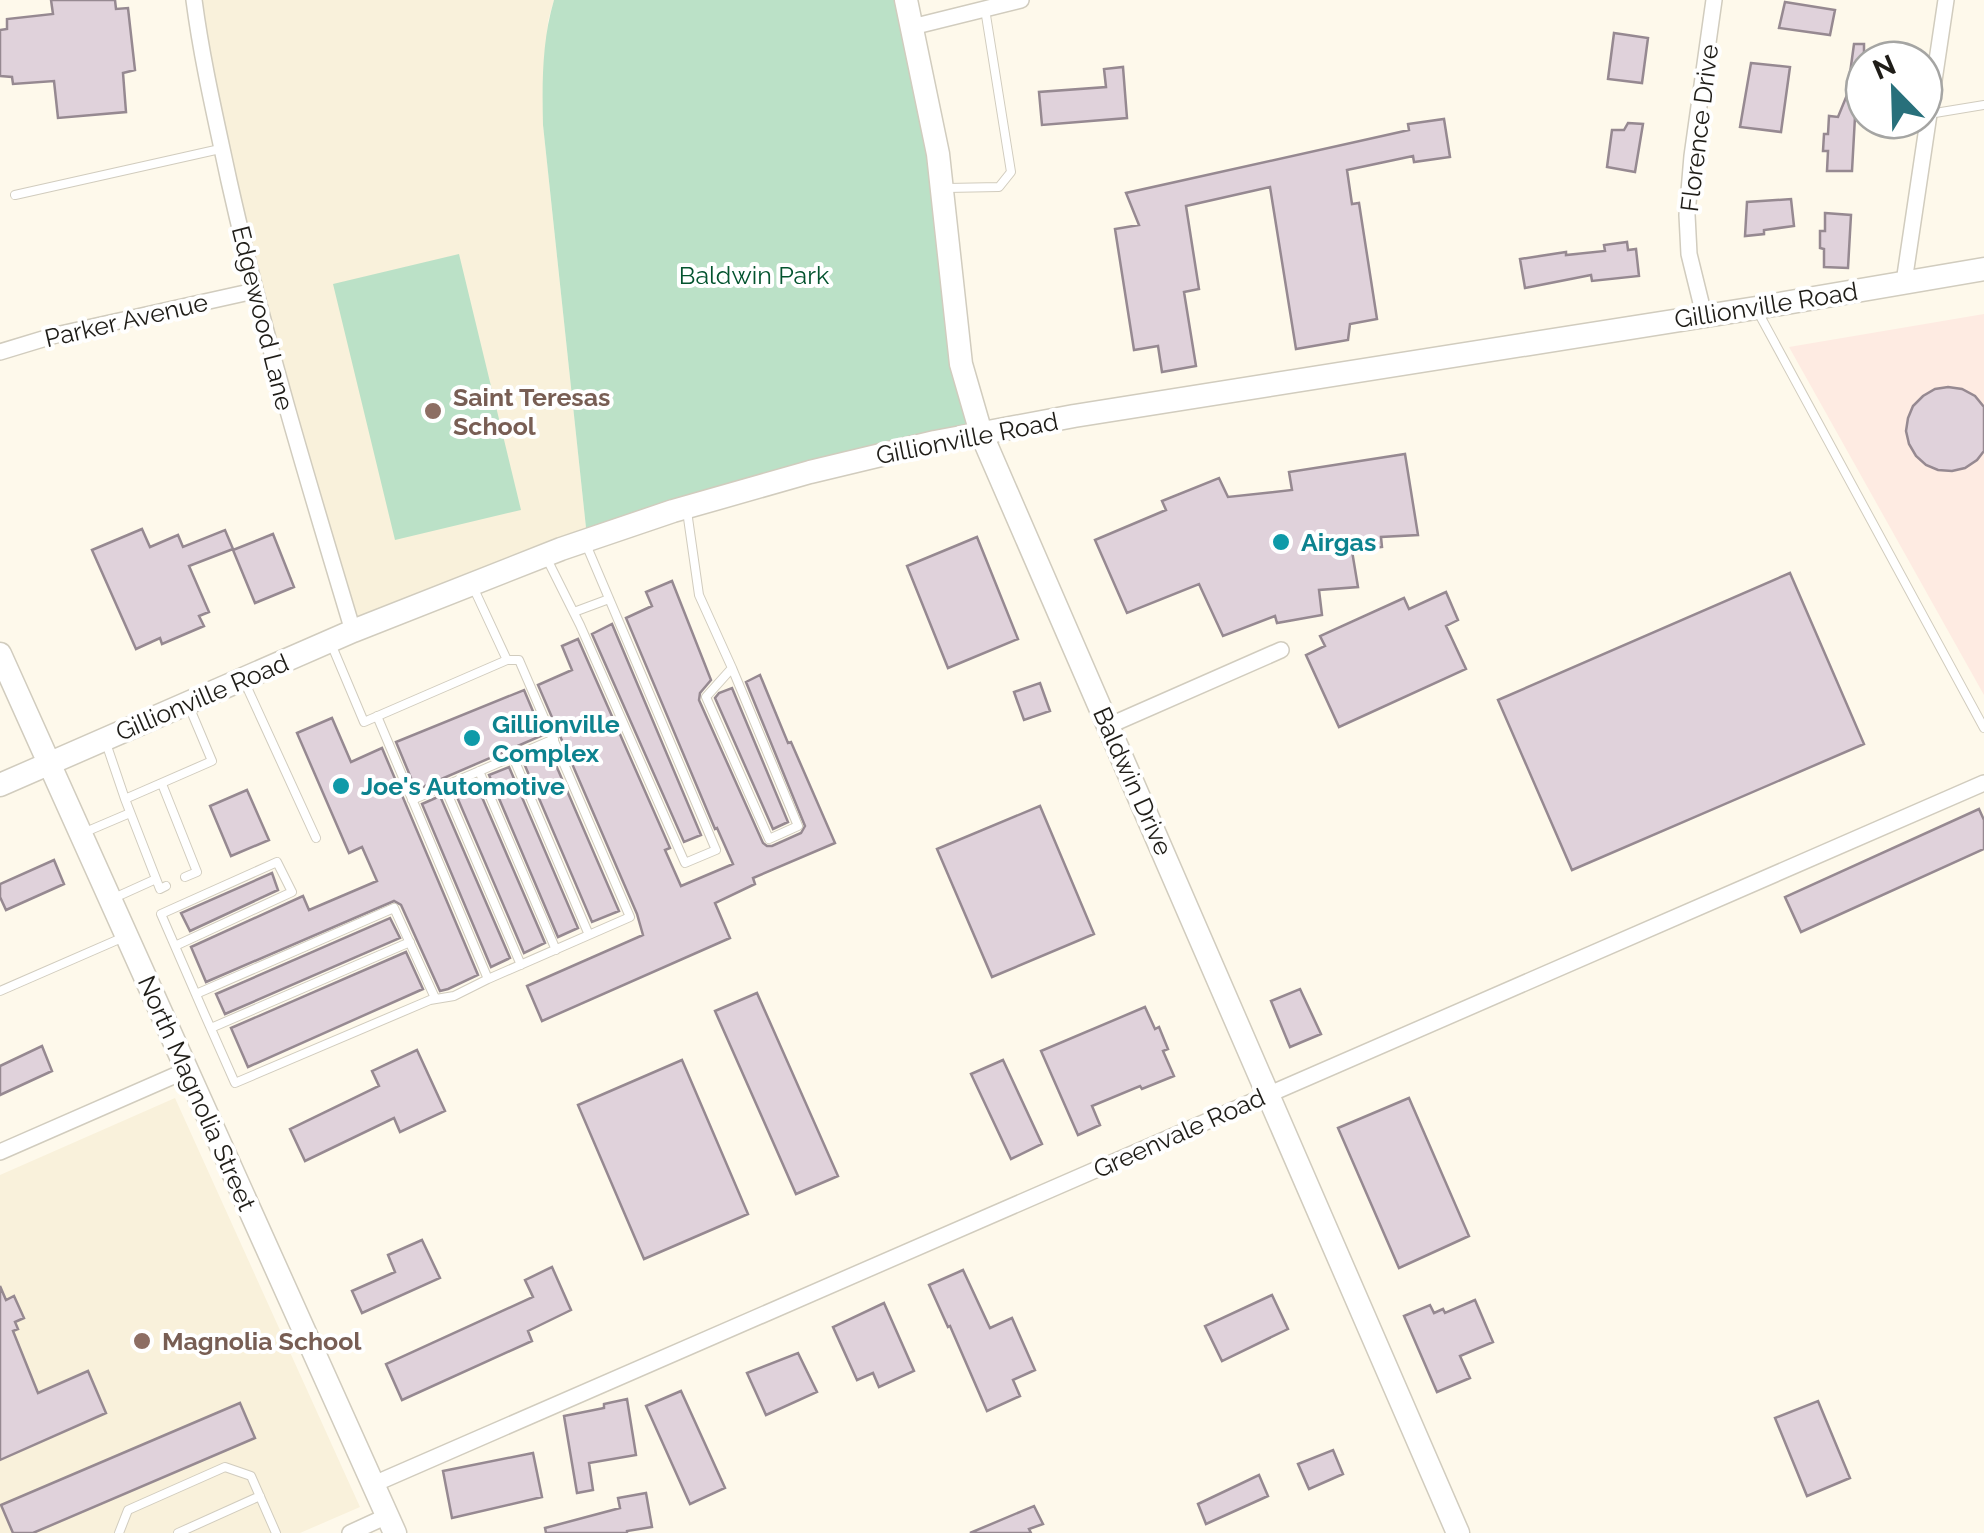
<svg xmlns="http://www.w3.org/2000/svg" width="1984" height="1533" viewBox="0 0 1984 1533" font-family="Raleway,sans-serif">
<rect width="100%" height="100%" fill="#fef9eb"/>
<!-- built -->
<path fill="#f9f1db" d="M200,0H554L548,21L543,125L587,537L355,628L257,286L207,67Z
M175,1098L360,1507L300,1533H0V1175Z"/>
<!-- industrial -->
<path fill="#feebe2" d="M1984,314V695L1789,347Z"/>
<!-- green -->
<path fill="#bbe1c7" d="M554,0H904L979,431L587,537L543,125C542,82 542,41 554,0Z
M459,254L521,510L395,540L333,284Z"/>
<!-- building -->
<path fill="#e0d2db" stroke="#968991" stroke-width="2.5" d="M51,0H115L116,9L128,8L135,70L123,73L126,112L58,118L54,81L13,84L12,77L0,76V30L7,29V19L53,14Z
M1785,2L1835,10L1830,35L1779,28Z
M1614,33L1648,38L1642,83L1608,79Z
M1854,44H1864V101L1856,99L1852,171H1827L1828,151H1823L1824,134H1828L1829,116L1838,117L1847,95Z
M1751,63L1790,67L1781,132L1740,127Z
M1123,67L1127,118L1042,125L1039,92L1106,87L1104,69Z
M1444,119L1450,157L1414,162L1413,156L1347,170L1352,204L1359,203L1377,319L1350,324L1348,340L1296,349L1270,187L1186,206L1199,289L1184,292L1196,366L1162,372L1158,346L1134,350L1115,229L1139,225L1126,193L1409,130L1408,124Z
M1628,123L1643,124L1635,172L1607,167L1612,130H1624Z
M1791,199L1794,226L1764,230V234L1745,236L1747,202Z
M1825,213L1851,215L1848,268L1824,267V249L1820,248V231H1825Z
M1627,242L1628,250L1636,249L1639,276L1592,281L1591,275L1525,288L1520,259L1566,252V255L1605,251L1604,245Z
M1948,387L1962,389L1975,396L1984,407V451L1977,460L1965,468L1952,471L1938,470L1926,465L1916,456L1909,444L1906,431L1908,418L1913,406L1923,396L1935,389Z
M1405,454L1418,535L1381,537L1382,547L1352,551L1358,587L1319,590L1322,615L1277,623L1275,616L1223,636L1199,584L1127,613L1095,540L1166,510L1162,501L1219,478L1228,497L1292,490L1289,472Z
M142,529L150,547L178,535L183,547L225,530L233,549L189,566L209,612L199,616L204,626L162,644L160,638L136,649L92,550Z
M273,534L294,587L255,603L233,550Z
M977,537L1018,639L948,668L907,566Z
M1790,573L1864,744L1572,870L1498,700Z
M672,581L711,680L700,693L699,700L763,843L767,846H772L801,833L805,826L746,682L760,675L788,743L791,742L835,843L753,878L755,884L715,903L730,938L542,1021L527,986L643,935L637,914L538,685L572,670L562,646L578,639L670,848L665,850L681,886L733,864L717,828L715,829L626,618L652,606L646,592Z
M1446,592L1458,620L1446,626L1466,669L1339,727L1306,655L1325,646L1320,636L1404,598L1409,609Z
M612,624L701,835L684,842L592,634Z
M1040,683L1050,711L1024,720L1014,692Z
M732,688L788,822L773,829L715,698L719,693Z
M524,690L543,735L416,790L396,742Z
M332,718L351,762L382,748L478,975L448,989L440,991L401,905L394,901L206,982L191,947L303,896L309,910L377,881L362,847L349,853L297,733Z
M549,749L619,911L592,922L523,761Z
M509,767L578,928L558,937L489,775Z
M475,781L545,943L524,953L454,790Z
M247,790L269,840L231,856L210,806Z
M440,796L510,958L491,967L422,804Z
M1040,806L1094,934L992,977L937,849Z
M1979,809L1984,820V849L1801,932L1785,897Z
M54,860L64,884L6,910L0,897V884Z
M272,873L278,890L190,931L181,913Z
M390,918L400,938L225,1014L216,994Z
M406,952L423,989L248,1067L231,1028Z
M1300,989L1321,1034L1290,1047L1271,1001Z
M757,993L838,1176L796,1194L715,1011Z
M1145,1007L1155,1029L1159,1027L1168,1049L1163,1051L1174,1076L1142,1089L1140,1086L1092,1106L1100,1125L1078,1135L1041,1051Z
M42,1046L52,1071L0,1095V1066Z
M417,1050L445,1111L400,1132L394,1118L305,1161L290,1129L379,1086L372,1071Z
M682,1060L748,1214L644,1259L578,1105Z
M1003,1060L1042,1144L1011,1159L971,1074Z
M1409,1098L1469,1236L1399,1268L1338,1128Z
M422,1240L440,1278L362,1313L352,1291L395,1272L388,1255Z
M552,1267L571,1310L528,1331L532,1341L402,1400L386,1364L533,1297L525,1280Z
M963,1270L990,1328L1012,1318L1035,1370L1013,1380L1020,1396L987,1411L950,1326L948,1327L929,1285Z
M0,1286L6,1300L14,1296L24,1318L15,1322L18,1329L13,1331L38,1393L88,1371L106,1413L0,1460Z
M1272,1295L1288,1329L1222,1361L1205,1326Z
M1475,1300L1493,1342L1460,1356L1470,1378L1437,1392L1404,1316L1430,1305L1434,1313L1443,1309L1445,1313Z
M884,1303L914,1371L879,1387L873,1373L857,1380L833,1327Z
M798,1353L817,1392L766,1415L747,1373Z
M681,1391L725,1488L690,1504L646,1406Z
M627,1399L636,1455L589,1463L593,1490L577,1493L564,1416L604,1408V1404Z
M1818,1401L1850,1478L1807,1496L1775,1418Z
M240,1403L255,1438L33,1533H13L1,1505Z
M1333,1450L1343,1474L1309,1489L1298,1464Z
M533,1453L542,1497L452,1518L443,1471Z
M1259,1475L1268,1496L1206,1524L1198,1504Z
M646,1493L652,1527L627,1531V1533H546L545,1528L620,1508L618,1498Z
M1034,1506L1043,1524L1029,1529L1031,1533H970Z"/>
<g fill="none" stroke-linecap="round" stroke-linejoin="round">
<!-- lane casing -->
<g stroke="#d1ccbe" stroke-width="10">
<path id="lane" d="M1929,114L1984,105
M947,188L999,187L1011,172L985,9
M15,195L220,149
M1758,312L1984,728
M687,511L699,595L732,668L798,826L769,839L706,697L732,668
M547,559L580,625L685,863L716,850L585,542
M574,612L609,599
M332,646L364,722L507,660L474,589
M245,683L316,838
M377,716L488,979L630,917L519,660H507
M106,743L125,799L212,761L188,704
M513,757L589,935
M479,771L556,950
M162,784L197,872L185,877
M444,786L521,965
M125,799L160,889L166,886
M412,800L554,739
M83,833L130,813
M114,898L156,879
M175,946L292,892L277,862L161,914C185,970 210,1027 235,1083L430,1000L454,996L488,979
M0,991L124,937
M196,994L394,908L435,998
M211,1028L410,942
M119,1533L128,1510L225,1467L251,1476L276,1533
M178,1533L260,1496"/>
</g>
<!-- street casing -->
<g stroke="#d1ccbe" stroke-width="18">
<path id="street" d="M194,0C202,61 216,120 229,181C263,333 308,482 353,631
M912,27L1021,0
M1904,282L1946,0
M1704,315L1689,254L1687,215L1692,156L1714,0
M0,352L56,335L254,291
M1108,726L1281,650
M0,1152L185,1071
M374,1484L1984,783
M350,1533L387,1516"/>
</g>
<!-- secondary casing -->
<g stroke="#d1ccbe" stroke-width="25">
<path id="secondary" d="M906,0L938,154L961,364L981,433L1458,1533
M0,654L395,1533
M0,785L353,631L561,549L673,511L810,472L935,442L1074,416L1756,308L1984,269"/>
</g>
<!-- lane -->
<use href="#lane" stroke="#fff" stroke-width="8"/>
<!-- street -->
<use href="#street" stroke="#fff" stroke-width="15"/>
<!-- secondary -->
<use href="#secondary" stroke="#fff" stroke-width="22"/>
</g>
<!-- markers -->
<g fill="#8d6e63" stroke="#fff" stroke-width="4">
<circle cx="433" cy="411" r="10"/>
<circle cx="142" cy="1341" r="10"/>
</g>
<g fill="#0f9aa8" stroke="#fff" stroke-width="4">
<circle cx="1281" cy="542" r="10"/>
<circle cx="472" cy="738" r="10"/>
<circle cx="341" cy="786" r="10"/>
</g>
<g text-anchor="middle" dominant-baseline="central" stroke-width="8" stroke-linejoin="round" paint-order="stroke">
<!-- street labels -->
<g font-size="25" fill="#1f1d18" stroke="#fff">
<text transform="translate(1699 128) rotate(-83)">Florence Drive</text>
<text transform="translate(1766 305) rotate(-9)">Gillionville Road</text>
<text transform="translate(263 318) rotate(76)">Edgewood Lane</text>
<text transform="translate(126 320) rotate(-13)">Parker Avenue</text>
<text transform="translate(967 438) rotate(-11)">Gillionville Road</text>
<text transform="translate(202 697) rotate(-23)">Gillionville Road</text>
<text transform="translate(1133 781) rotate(66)">Baldwin Drive</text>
<text transform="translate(197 1093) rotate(66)">North Magnolia Street</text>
<text transform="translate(1179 1133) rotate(-24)">Greenvale Road</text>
</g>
<!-- park labels -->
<g font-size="25" fill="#03532e" stroke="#fff">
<text x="754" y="275">Baldwin Park</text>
</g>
<!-- education labels -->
<g font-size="25" font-weight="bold" fill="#785e54" stroke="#fff" text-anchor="start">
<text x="453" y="397">Saint Teresas<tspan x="453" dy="29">School</tspan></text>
<text x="162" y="1341">Magnolia School</text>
</g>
<!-- culture labels -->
<g font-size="25" font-weight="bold" fill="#0d838f" stroke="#fff" text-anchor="start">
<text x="1301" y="542">Airgas</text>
<text x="492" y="724">Gillionville<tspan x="492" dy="29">Complex</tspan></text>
<text x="361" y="786">Joe's Automotive</text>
</g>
</g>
<!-- north arrow -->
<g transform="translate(1894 90) rotate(337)"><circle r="48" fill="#ffffff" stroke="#a5a5a3" stroke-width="2.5"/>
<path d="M0-8L18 38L0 25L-18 38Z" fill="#28707b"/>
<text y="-15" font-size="28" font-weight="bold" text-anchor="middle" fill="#1f1d18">N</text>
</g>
</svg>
